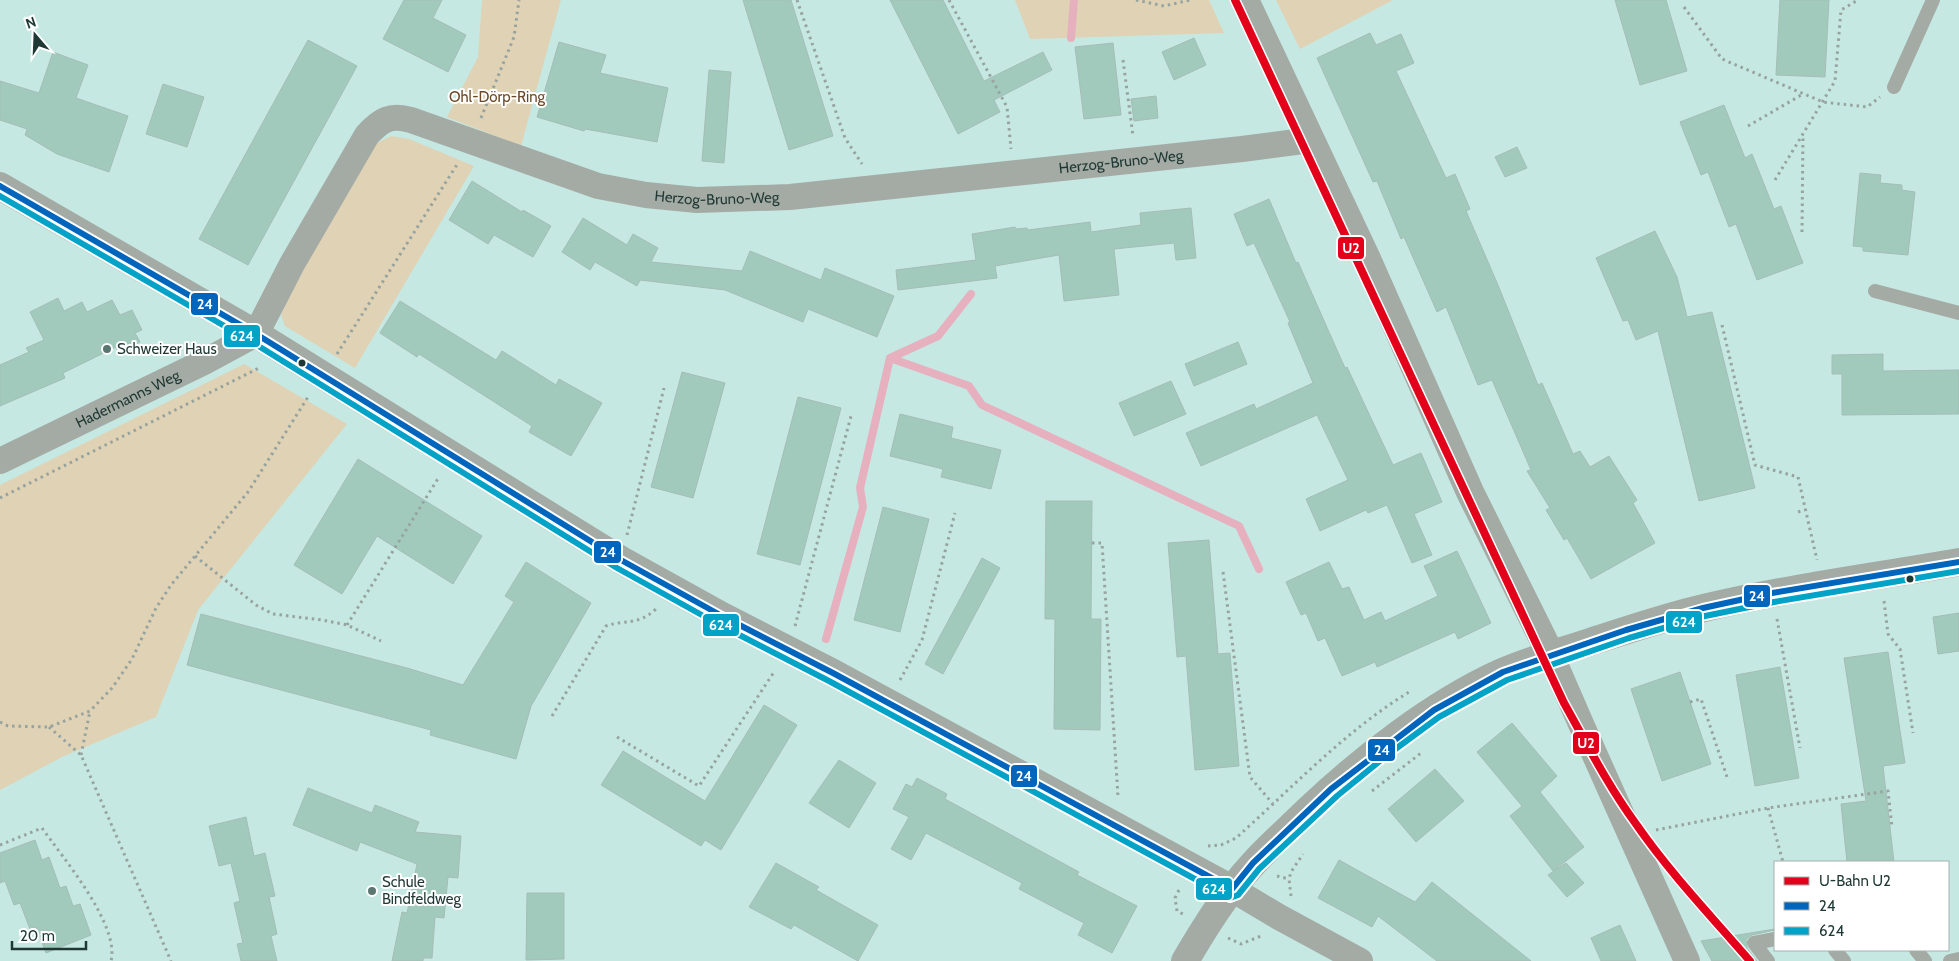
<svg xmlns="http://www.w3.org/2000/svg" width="1959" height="961" viewBox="0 0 1959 961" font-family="Cabin,sans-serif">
<rect width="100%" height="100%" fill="#c6e8e2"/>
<!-- green -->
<path fill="#dfd2b5" d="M482,0H561L521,146L447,117L478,57Z
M1015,0H1209L1224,33L1030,39Z
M1276,0H1393L1300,49Z
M391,136L409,139L474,166L355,368L285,326L281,315L289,292L371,146Z
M244,364L347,424L198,610L156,717L62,757L0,790V485Z"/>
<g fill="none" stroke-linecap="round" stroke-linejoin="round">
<!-- stream -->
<path stroke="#e6b0be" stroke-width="8" d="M1071,38L1074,0
M890,358L969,386L982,405L1239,526L1259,569
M826,639L863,507L860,488L890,358L938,336L971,294"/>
</g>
<!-- building -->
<path fill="#a1cabd" stroke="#a4bdb5" d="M404,0H442L433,18L466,35L448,72L383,39Z
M743,0H791L833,136L789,150Z
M890,0H943L984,81L1043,52L1052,70L994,100L1000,112L958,134Z
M1615,0H1666L1687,71L1640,85Z
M1780,0H1829L1825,77L1776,75Z
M1370,33L1376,45L1401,34L1414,63L1396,71L1446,178L1455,174L1470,209L1466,211L1498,285L1538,385L1542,383L1573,454L1580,451L1590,467L1609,456L1637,500L1633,503L1655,543L1591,579L1567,538L1564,540L1546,510L1550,508L1527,471L1531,470L1492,380L1478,385L1446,307L1437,312L1404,237L1401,239L1377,181L1373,182L1317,58Z
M1194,38L1206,65L1174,80L1162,52Z
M308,40L357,66L248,265L199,239Z
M559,42L606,55L600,73L668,88L657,142L585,129L584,131L537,117Z
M1113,43L1121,115L1084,119L1075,47Z
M53,52L88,65L76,98L128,116L109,172L57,154L25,135L27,129L0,120V81L39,93Z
M709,70L731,72L724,163L702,161Z
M163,84L204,97L187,147L146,134Z
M1156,96L1158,118L1134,121L1131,99Z
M1724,105L1745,158L1752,154L1774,209L1781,206L1803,263L1757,280L1736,224L1729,227L1708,172L1701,175L1680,122Z
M1517,147L1527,168L1505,177L1495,157Z
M1860,173L1881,175L1880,183L1902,185V190L1915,192L1908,255L1863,251V247L1853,246Z
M472,181L522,212L523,210L551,226L533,257L494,235L488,244L449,220Z
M1269,199L1296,263L1298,262L1345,368L1347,367L1393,465L1421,453L1442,502L1414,514L1432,555L1412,563L1387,505L1368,513L1366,510L1320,531L1306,499L1348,480L1317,415L1201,466L1186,433L1254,404L1256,409L1313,383L1288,323L1290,322L1254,243L1247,246L1234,214Z
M1191,208L1196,258L1176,260L1174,243L1114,249L1119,295L1064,301L1059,255L995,266L997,278L898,290L896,270L976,260L972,234L1015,227L1016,229L1027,228L1028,230L1090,222L1091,232L1141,225L1140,213Z
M583,218L627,245L633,234L658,248L651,262L742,271L750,251L821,280L825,268L894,296L877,337L808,309L803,322L725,290L640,280L637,286L595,262L590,270L562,252Z
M1655,231L1677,277L1687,317L1712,312L1755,488L1699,501L1658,331L1636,340L1628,320L1623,321L1596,258Z
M58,298L64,311L82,302L87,312L112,300L120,315L132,310L142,330L135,333L140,342L118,353L116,347L63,373L65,378L0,406V365L29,352L26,348L44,340L30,312Z
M400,301L496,360L502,351L556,385L559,379L602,403L571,456L529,432L532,426L419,354L417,357L380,333Z
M1238,342L1247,364L1194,386L1185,364Z
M1883,354V371L1959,370V414L1842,415V374H1832V355Z
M682,372L725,383L693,498L651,487Z
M1171,381L1186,414L1134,436L1119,403Z
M798,397L841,408L800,565L757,554Z
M900,414L953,427L951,438L1001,450L991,489L941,477L943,469L890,456Z
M358,459L482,536L453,584L377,536L342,594L294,565Z
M1046,501H1092L1091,619H1101L1100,730L1054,729L1055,619H1045Z
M883,507L929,519L900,632L854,620Z
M1209,540L1218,654L1230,653L1239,766L1195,770L1186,656L1177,657L1168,543Z
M1457,551L1491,623L1458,639L1455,632L1377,667L1375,662L1342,676L1325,638L1318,641L1306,613L1301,615L1286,582L1329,562L1342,589L1349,587L1364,620L1381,612L1385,621L1438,596L1424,566Z
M982,558L1000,568L943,674L925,664Z
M526,562L591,603L531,706L516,759L430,735L431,730L187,665L201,614L407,668L463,685L514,602L505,596Z
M1959,613V651L1938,654L1933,617Z
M1888,652L1905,763L1883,766L1894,862H1847L1841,804L1866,801L1844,658Z
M1780,667L1799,778L1755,786L1736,675Z
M1680,672L1711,764L1662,781L1631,689Z
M764,705L797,725L721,850L705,840L701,846L601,785L623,751L705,801Z
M1512,723L1557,776L1540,792L1584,847L1553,871L1510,816L1522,806L1477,752Z
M839,760L876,783L849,828L809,803Z
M1435,769L1464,801L1416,842L1388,809Z
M917,778L947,794L945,799L1079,872L1077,875L1137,906L1112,953L1078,935L1084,923L1019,889L1022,883L926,833L911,860L891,849L909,817L893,809L906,784L912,787Z
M308,788L372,813L375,805L419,822L415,832L461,836L458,878L448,877L444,918L435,917L432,958H423V961H392L402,912L407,913L417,864L360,842L357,851L293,825Z
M246,817L254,856L265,853L275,896L269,897L277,934L271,936L277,961H241L237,944L243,943L234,903L240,901L231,863L219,866L209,826Z
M35,840L42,860L49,857L60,888L66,886L73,906L80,904L91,935L46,953L36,927L30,929L20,903L14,905L5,881L0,883V853Z
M1339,860L1415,902L1432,882L1531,961H1437L1378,916L1372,927L1318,898Z
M776,863L819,887L816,890L878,925L858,961L794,925L791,929L749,907Z
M1566,863L1584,883L1567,897L1548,875Z
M527,893H564V959L526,960Z
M1620,925L1636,961H1601L1591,938Z
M1775,929V930L1752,935L1746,939L1747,948L1757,961H1712L1701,941Z"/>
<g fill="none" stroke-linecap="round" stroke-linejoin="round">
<!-- path -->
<path stroke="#97a39e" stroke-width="3" stroke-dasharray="2.5 4" stroke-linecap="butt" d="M797,0L845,138L862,164
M949,0L1007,107L1011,149
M1136,0L1164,6L1190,0
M1684,7L1722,59L1823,102L1867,107L1880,97
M1123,60L1133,136
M481,118L514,37L519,0
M1748,126L1803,94
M1775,180L1835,81L1841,10L1858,0
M1802,232L1803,135
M1722,325L1755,465L1798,477L1817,560
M337,354L458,163
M0,498L261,367
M1798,512L1805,510
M627,535L664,388
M1092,543H1102L1118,797
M195,556L256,605L273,614L322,620L347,625L381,641
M1223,572L1250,777L1273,804
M1884,601L1888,634L1900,649L1913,733
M1777,619L1800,748
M347,625L439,477
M795,626L851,416
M900,680L922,640L955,513
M1690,702L1701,699L1727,777
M552,716L606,626C627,619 637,626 656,609
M0,722L8,726L49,727L90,711L112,688L132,659L156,608L171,585L248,492L308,397
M49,727L81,755L171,961
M617,737L699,786L774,672
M81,755L90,711
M1372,791L1421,753
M1768,808L1783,862
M1656,830L1768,808L1888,791L1892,827
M0,845L42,828C63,858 120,925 111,961
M1208,846L1221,845L1236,838C1292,788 1344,732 1409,692
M1277,876L1289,879
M1179,890L1175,898L1177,911L1183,914
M1291,896L1289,879L1291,872L1303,854
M1228,938L1241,944L1261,936"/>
<!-- service -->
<path stroke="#a4aba5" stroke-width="14" d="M1894,87L1933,0
M1875,291L1959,313
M1835,950L1844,961
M1916,950L1925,961
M1768,961L1754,943L1775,939
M1950,961L1959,959"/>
<!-- minor -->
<g stroke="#a4aba5" stroke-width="26">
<path id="s1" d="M0,461L204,362L256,334L292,264L367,135C381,120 390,114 411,120L598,186L646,195L697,200L790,197L1242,149L1311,140"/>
<path d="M1551,655L1581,724L1687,961"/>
<path d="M1232,889L1279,917L1360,961"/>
</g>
<!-- tertiary -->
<path stroke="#a4aba5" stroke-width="28" d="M1245,0L1367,259L1470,492L1551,655
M0,186L256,334L621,560L722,616L833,673L1232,889
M1185,961C1205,927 1226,893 1253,864C1270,845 1290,828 1308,810C1362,759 1432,704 1500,673C1529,660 1560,652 1590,642C1628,630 1665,617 1704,608C1788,588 1874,577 1959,562"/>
<!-- bus-1 casing -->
<g stroke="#fff" stroke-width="10">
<path id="bus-1" d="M0,186L256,334L621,560L722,616L833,673L1232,889
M1232,889L1253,863L1331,789L1434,710L1503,672L1626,630L1703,608L1772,593L1959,562"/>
</g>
<!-- bus-2 casing -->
<g stroke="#fff" stroke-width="10">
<path id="bus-2" d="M0,196L252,342L617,568L718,624L829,681L1230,898L1238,895L1259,869L1337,796L1386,756L1439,717L1507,680L1629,638L1705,616L1774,602L1959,571"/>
</g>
<!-- bus-1 -->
<use href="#bus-1" stroke="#0065bd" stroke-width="6"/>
<!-- bus-2 -->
<use href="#bus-2" stroke="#02a3c6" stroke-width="6"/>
<!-- metro-1 casing -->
<g stroke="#fff" stroke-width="11">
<path id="metro-1" d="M1235,0L1564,703C1587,744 1608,786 1636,824C1670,873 1711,916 1750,961"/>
</g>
<!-- metro-1 -->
<use href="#metro-1" stroke="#e2001a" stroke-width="8"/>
</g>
<!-- markers -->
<g fill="#597671" stroke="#fff" stroke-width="2">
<circle cx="107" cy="349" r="5"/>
<circle cx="372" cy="891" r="5"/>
</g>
<g fill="#1f3834" stroke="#fff" stroke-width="2">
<circle cx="302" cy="363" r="4.5"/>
<circle cx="1910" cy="579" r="4.5"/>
</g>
<g text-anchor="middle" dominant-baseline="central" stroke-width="4" stroke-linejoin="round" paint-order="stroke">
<!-- park labels -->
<g font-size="15" fill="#6d4928" stroke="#fff">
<text x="497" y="97">Ohl-Dörp-Ring</text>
</g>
<!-- street labels -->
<g font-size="15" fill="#1f3834" stroke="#fff">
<text stroke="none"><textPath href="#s1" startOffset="1288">Herzog-Bruno-Weg</textPath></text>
<text stroke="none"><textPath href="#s1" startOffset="882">Herzog-Bruno-Weg</textPath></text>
<text stroke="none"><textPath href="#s1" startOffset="142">Hadermanns Weg</textPath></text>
</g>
<!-- poi labels -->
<g font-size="15" fill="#1f3834" stroke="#fff" text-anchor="start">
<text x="117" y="349">Schweizer Haus</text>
<text x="382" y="882">Schule<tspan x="382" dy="17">Bindfeldweg</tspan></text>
</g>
</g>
<g stroke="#fff" stroke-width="2">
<rect x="1337" y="236" width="28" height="24" rx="5" fill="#e2001a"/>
<rect x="190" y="292" width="29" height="24" rx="5" fill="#0065bd"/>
<rect x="223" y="324" width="38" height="24" rx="5" fill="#02a3c6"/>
<rect x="593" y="540" width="29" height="24" rx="5" fill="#0065bd"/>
<rect x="1743" y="584" width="28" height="24" rx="5" fill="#0065bd"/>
<rect x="1665" y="610" width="38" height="24" rx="5" fill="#02a3c6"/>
<rect x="702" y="613" width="38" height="24" rx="5" fill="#02a3c6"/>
<rect x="1572" y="731" width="28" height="24" rx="5" fill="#e2001a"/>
<rect x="1367" y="738" width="29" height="24" rx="5" fill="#0065bd"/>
<rect x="1010" y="764" width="28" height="24" rx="5" fill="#0065bd"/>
<rect x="1195" y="877" width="38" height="24" rx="5" fill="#02a3c6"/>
</g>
<g font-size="14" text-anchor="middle" font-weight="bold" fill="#fff">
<text x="1351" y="253">U2</text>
<text x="205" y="309">24</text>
<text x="242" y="341">624</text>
<text x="608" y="557">24</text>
<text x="1757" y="601">24</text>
<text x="1684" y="627">624</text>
<text x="721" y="630">624</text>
<text x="1586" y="748">U2</text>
<text x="1382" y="755">24</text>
<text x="1024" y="781">24</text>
<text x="1214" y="894">624</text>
</g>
<!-- legend -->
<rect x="1774" y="861" width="175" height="90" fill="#ffffff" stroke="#a5afae"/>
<rect x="1784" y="877" width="25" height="8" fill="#e2001a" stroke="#a5afae"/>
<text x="1819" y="886" font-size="15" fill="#1f3834">U-Bahn U2</text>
<rect x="1784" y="902" width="25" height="8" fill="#0065bd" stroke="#a5afae"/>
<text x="1819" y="911" font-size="15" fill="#1f3834">24</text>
<rect x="1784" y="927" width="25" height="8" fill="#02a3c6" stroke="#a5afae"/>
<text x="1819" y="936" font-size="15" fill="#1f3834">624</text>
<!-- north arrow -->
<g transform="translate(35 35) rotate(341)" stroke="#ffffff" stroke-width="4" paint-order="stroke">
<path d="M0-4L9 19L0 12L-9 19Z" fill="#1f3834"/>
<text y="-8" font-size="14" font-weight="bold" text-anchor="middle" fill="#1f3834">N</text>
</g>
<!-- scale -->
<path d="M12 941v8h74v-8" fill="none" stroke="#1f3834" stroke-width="2.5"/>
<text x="20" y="941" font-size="15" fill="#1f3834" stroke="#ffffff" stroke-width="4" paint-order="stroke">20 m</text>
</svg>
